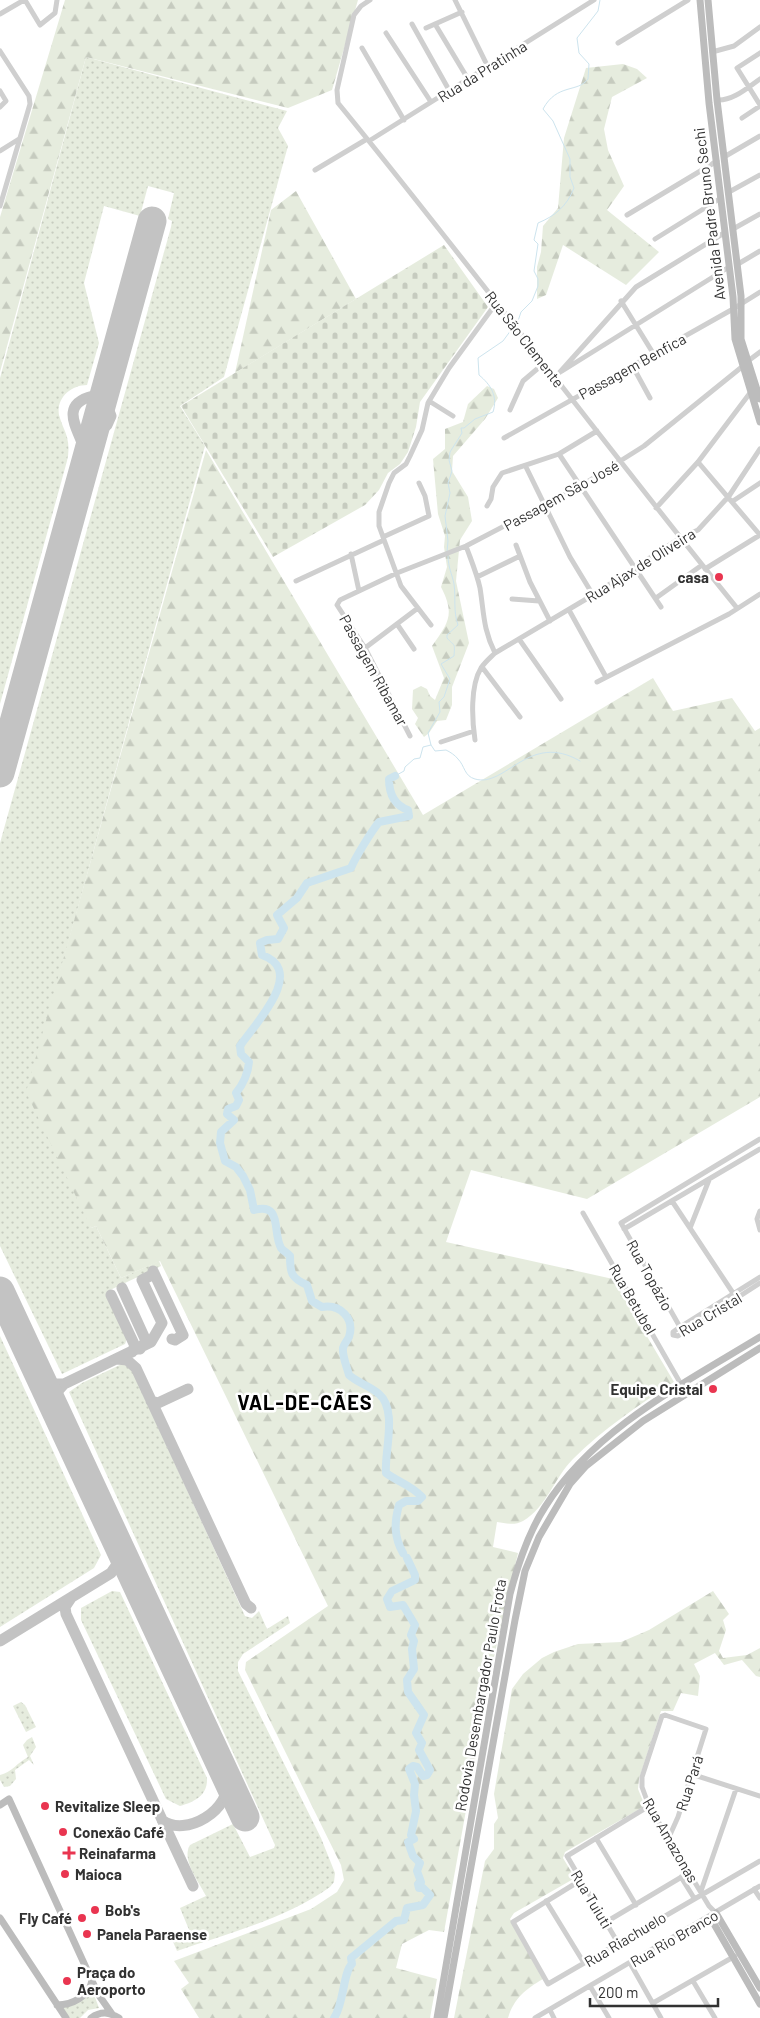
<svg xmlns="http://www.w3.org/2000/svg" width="760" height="2018" viewBox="0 0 760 2018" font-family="Barlow,sans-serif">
<defs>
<pattern id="grass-dots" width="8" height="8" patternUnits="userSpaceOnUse" patternTransform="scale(1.25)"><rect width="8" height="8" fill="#e6ecde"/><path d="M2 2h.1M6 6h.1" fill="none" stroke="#c6cbbf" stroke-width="1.8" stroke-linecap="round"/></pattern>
<pattern id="forest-firs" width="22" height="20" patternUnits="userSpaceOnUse" patternTransform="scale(1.25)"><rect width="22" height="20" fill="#e6ecde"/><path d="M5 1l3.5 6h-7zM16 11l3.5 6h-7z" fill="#c6cbbf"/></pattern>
<pattern id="cemetery-stones" width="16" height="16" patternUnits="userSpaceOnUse" patternTransform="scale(1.25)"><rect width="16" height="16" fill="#e6ecde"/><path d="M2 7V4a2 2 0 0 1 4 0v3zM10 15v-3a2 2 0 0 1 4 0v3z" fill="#c6cbbf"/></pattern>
</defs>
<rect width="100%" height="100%" fill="#fff"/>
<!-- grass -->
<path fill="url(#grass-dots)" d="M86,57L287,111L278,128L288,146L224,377L180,406L205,446L44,1031L91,1228L96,1226L121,1278L159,1261L161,1266L108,1291C113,1303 131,1333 125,1344L62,1374L0,1246V843L171,227L172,221L168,219L174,193L148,186L140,216L104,206L84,283L99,343L87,385C71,385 56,398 59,415C61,423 65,430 67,437C69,445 69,453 67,461L0,704V378Z
M0,1336L101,1555L94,1568L0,1627Z
M124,1363L131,1368L245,1616L252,1618L259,1611L267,1629L288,1616L290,1623L243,1654L238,1662V1671L321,1838L335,1873L334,1882L330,1887C285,1919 229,1933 177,1951L171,1937L175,1935L183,1943L192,1937L180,1908L206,1896C199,1882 181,1860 190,1845L233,1824L250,1857L274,1848L275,1845L69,1392L82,1383Z
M112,1591L120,1592L207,1778C208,1795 195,1802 180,1806L166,1799L81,1620V1608Z
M21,1702L25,1705L36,1727L26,1732L13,1706Z
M32,1737L36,1747L30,1756L34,1765L29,1760L15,1770L16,1779L10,1786L4,1787L0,1780V1775C11,1773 18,1762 28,1757L23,1745L27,1740Z
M92,1989L99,2008L88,2010L80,2018H68L61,2007C73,2007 85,1999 92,1989Z"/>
<!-- forest -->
<path fill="url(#forest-firs)" d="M65,0H358L332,90L288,108L86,57L0,372V217Z
M623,64L637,69L647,78L612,97L604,129L608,150L624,186L607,210L659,252L626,285L563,245L546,295L537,299V267L541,252L543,226L558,208L564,138L586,68Z
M296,191L356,299L235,373L271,210Z
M487,386L494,389L498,398L485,419L453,456L452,471L468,497L472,521L460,540L456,581L469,643L452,687V705L446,720L437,721L429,733L424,737L415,724L418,718L412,709L413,690L421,686L427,689L430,696L435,700L444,678L432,646C449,622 455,614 441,587L447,567L444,547L445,536L438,514L433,459L445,449V429L463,422L468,404Z
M206,450L423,815L653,678L673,711L732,698L755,731L760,728V1097L587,1199L471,1170L446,1242L613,1279L674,1382C639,1405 603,1429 573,1459C554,1478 547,1507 523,1521C514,1526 506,1523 497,1522L493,1547L518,1553L493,1661L444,1932L429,1930L402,1944L396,1968L437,1979L430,2018H199L181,1989L189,1983L174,1961L311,1909L337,1892L344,1880L341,1865L245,1670L246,1662L328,1606L160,1261L121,1278L96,1226L91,1228L26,1092Z
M713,1591L729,1614L723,1620L726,1630L719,1651L723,1658L747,1655L760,1648V1677L756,1676L742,1660L724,1665L715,1653L694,1664L700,1676L698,1696L681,1693L673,1711H661L639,1779L638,1789L645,1806L565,1852L563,1858L575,1878L514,1913L510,1919L543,1979C526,1989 514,1998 508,2018H454L485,1861L494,1849V1824L498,1818L494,1794L512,1689L523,1674L542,1658L554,1652L578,1644L621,1642L649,1630Z"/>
<!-- cemetery -->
<path fill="url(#cemetery-stones)" d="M444,245L488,307L420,402L416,427L408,452L400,464L388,473L379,490L365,505L273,557L181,406Z"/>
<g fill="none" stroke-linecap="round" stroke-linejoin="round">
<!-- stream -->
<path stroke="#cde4ee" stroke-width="1" d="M517,324L521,312L532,301L538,286V279L534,271L538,244L534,240L538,223C555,216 567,206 574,188L570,177V159L553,121L543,109C557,83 578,93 588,79L589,64L579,53L577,38L598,11L600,0
M447,552L448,541L445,516L450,493L448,483L452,471L449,460L450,452L462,433L461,428H464L475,419L493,412C498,396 491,385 479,375L478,358L503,341L514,326
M431,745L435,751L446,750C450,752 455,755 458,759C465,766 464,776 475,779C506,788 529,731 580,761
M395,776L404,771L405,767L414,759L420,758L423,747L431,745L428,733L440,712L439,702L444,697L450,679L441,664L454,656C455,642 455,647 447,638V635L458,625C453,611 456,598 454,584C452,574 448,567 448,556"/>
<!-- river -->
<path stroke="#cde4ee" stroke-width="8" d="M395,776L389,779C389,794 394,805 408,810L409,816L379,822C371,832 355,858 351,868L307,883L297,898L277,915L284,928L278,939L267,940L260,943L262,955C308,971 253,1026 240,1046L241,1054L249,1062C248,1074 244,1083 236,1093L239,1100L236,1106L228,1109L227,1114L234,1120L221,1132L220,1143L225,1161L236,1167L243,1176L250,1190L254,1210C283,1202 272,1232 281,1248C283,1251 288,1253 290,1256C290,1273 291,1278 307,1285L312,1301L322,1307C340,1304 355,1318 349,1337C347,1341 344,1344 343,1348C342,1356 347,1367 349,1375C358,1383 370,1386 379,1394C398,1410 384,1453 386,1473C398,1482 411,1485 422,1497L418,1501H406L399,1505C394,1523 394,1537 403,1553
M334,2018C344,2004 343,1972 352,1964L351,1958L396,1921L404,1920L407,1908L423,1905L430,1895L423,1888H419L418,1884L421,1882L417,1871L420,1863L413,1856L408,1842L414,1839L411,1835L416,1811L414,1795L415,1784L409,1769L413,1766L417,1767L423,1776L427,1775L430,1770L419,1750L422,1743L416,1733L424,1715L408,1692L407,1680L414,1669L412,1649L414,1641L411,1635L415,1625L403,1605L390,1607L387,1599L392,1591L415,1580V1575L407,1558"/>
<!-- taxiway -->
<path stroke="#c3c3c3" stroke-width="11" d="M75,498C78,486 85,472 86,459C87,438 52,406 93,396L106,403L111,416L107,425L93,438L84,470
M153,1271L183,1335L175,1340L172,1339
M122,1288L146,1341L140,1349
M111,1295L135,1346L132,1352
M117,1359L127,1360L136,1368L246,1604L251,1608
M40,1377L51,1384H64
M151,1401L158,1403L188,1389
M55,1408V1394L64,1384L151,1342L162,1323L142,1280L154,1274
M71,1598L65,1607L66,1614L193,1886
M0,1641L111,1573L118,1563L121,1549
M162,1820C185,1838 233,1810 227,1778"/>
<!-- runway -->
<path stroke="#c3c3c3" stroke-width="29" d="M0,773L152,221
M0,1291L245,1817"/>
<!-- street -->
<path stroke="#cfcfcf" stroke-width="5" d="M25,0L40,25L55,13L57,0
M370,0L361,6L354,15L337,90L338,103C474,269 602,442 737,608
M455,0L488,67
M0,14L24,0
M412,24L449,90
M435,24L468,79
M426,28L462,12
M386,33L431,102
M618,43L688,0
M362,48L404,120
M0,51L29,96L30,104L0,206
M712,52L734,46L760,27
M760,53L737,68L760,105
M0,91L6,101L0,107
M717,100C733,101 747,88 760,79
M742,118L760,106
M369,141L594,0
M0,151L19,139
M724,157L760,136
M315,170L367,139
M729,192L760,175
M627,215L717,161
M733,229L760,214
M655,239L721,198
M738,264L760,251
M621,301L653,353
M748,361L760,352
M632,365L650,398
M562,371L729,267
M560,372L636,287L724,233
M429,401L453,416
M510,410L523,381L543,364
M504,438L733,309L760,292
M559,454L661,607
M698,462L760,535
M526,467L570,557L593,595
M733,501L760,483
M487,506L491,499L493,487L502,473L559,454L597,431
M656,508L698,462L750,393
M383,537L429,516L425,496L419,483
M516,545L530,582L550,621
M466,546C471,560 477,574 480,588C484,613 483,629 495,653
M351,554L359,591
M705,569L760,535
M477,577L520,556
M296,581L384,540
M656,598L702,565
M512,599L539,601
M569,610L606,677
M397,624L414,649
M431,625L401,586L379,526V512L389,483L394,473L406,464L410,456L422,430L428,403L449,368L497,302
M519,639L561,699
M365,648L418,608
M482,667L520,717
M597,682L729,614L760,594
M410,736L365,648L337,605L340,600L397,573L466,546L579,487L644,446L743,366
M475,740C472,720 470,686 481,668C485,662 490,658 495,653L593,595L680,538L698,530L729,496L760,449
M441,742L474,731
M672,1201L733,1293
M760,1211L757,1219L760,1230
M583,1213L682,1386
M690,1228L709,1180
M624,1229L760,1149
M760,1277L680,1327L673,1332V1335L678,1336L760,1283
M680,1327L621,1223L760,1139
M691,1774L760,1796
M669,1837L678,1817L706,1729L665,1715L662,1716L642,1777V1787L649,1806L709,1906L716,1913
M596,1838L636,1905
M681,1877L694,1898
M581,1880L513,1922L548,1984L760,1861
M754,1889L760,1898
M701,1891L736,1789
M546,1901L584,1963
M606,1922L690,1872
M618,1943L567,1856L649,1806
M630,1963L661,2018
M693,1981L715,2018
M590,1986L609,2018
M653,2003L735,1956
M550,2010L554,2018
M535,2018L760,1886"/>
<!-- secondary -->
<path stroke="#bcbcbc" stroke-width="7" d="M700,0L709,103L733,297L735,339L760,422
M708,0L717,100L741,296V339L760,399
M0,1805L9,1799L98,1994L112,2014
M716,1913L760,1988
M710,1917L760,2004
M0,1918L66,2018
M57,2005C72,2005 90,1996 92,1980
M91,2018C101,2011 109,2012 119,2018
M437,2018L510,1594C518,1564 528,1533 545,1507C594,1429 683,1384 760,1337
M444,2018L515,1620L525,1571L539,1537L570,1484L586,1466L643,1421L760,1348"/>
</g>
<!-- markers -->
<g fill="#e93550" stroke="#fff" stroke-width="2">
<circle cx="719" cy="577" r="5"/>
<circle cx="713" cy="1389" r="5"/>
<circle cx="45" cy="1806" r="5"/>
<circle cx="63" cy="1832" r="5"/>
<path d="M66.5 1845.5h5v5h5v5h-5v5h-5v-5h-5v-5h5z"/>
<circle cx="65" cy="1874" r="5"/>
<circle cx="95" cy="1910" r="5"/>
<circle cx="82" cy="1918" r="5"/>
<circle cx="87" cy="1934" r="5"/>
<circle cx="67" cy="1981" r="5"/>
</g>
<g text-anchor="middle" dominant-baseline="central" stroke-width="5" stroke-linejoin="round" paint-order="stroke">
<!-- street labels -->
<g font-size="15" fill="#323232" stroke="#fff">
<text transform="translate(482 71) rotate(-32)">Rua da Pratinha</text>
<text transform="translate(709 214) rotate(-97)">Avenida Padre Bruno Sechi</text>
<text transform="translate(525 339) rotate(52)">Rua São Clemente</text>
<text transform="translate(632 366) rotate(-29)">Passagem Benfica</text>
<text transform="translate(561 495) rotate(-29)">Passagem São José</text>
<text transform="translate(640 565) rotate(-32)">Rua Ajax de Oliveira</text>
<text transform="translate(374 670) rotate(61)">Passagem Ribamar</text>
<text transform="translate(650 1275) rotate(61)">Rua Topázio</text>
<text transform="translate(633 1299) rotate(60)">Rua Betubel</text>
<text transform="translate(710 1314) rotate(-31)">Rua Cristal</text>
<text transform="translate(480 1695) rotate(-80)">Rodovia Desembargador Paulo Frota</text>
<text transform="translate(689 1783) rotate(-72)">Rua Pará</text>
<text transform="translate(671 1840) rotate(60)">Rua Amazonas</text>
<text transform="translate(592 1899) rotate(59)">Rua Tuiuti</text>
<text transform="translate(674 1938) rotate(-30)">Rua Rio Branco</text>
<text transform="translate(625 1939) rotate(-31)">Rua Riachuelo</text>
</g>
<!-- poi labels -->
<g font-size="15" font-weight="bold" fill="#323232" stroke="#fff" text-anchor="start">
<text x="709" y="577" text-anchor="end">casa</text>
<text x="703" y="1389" text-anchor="end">Equipe Cristal</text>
<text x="55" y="1806">Revitalize Sleep</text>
<text x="73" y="1832">Conexão Café</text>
<text x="79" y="1853">Reinafarma</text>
<text x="75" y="1874">Maioca</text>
<text x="105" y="1910">Bob's</text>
<text x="72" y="1918" text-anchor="end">Fly Café</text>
<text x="97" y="1934">Panela Paraense</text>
<text x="77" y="1972">Praça do<tspan x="77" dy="17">Aeroporto</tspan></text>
</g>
<!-- district labels -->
<g font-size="20" font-weight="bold" letter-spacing="1" fill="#000" stroke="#fff">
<text x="305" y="1402">VAL-DE-CÃES</text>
</g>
</g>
<!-- scale -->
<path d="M590 1998v8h128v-8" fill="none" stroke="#323232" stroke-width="2.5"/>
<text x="598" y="1998" font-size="15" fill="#323232" stroke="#ffffff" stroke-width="4" paint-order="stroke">200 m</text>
</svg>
